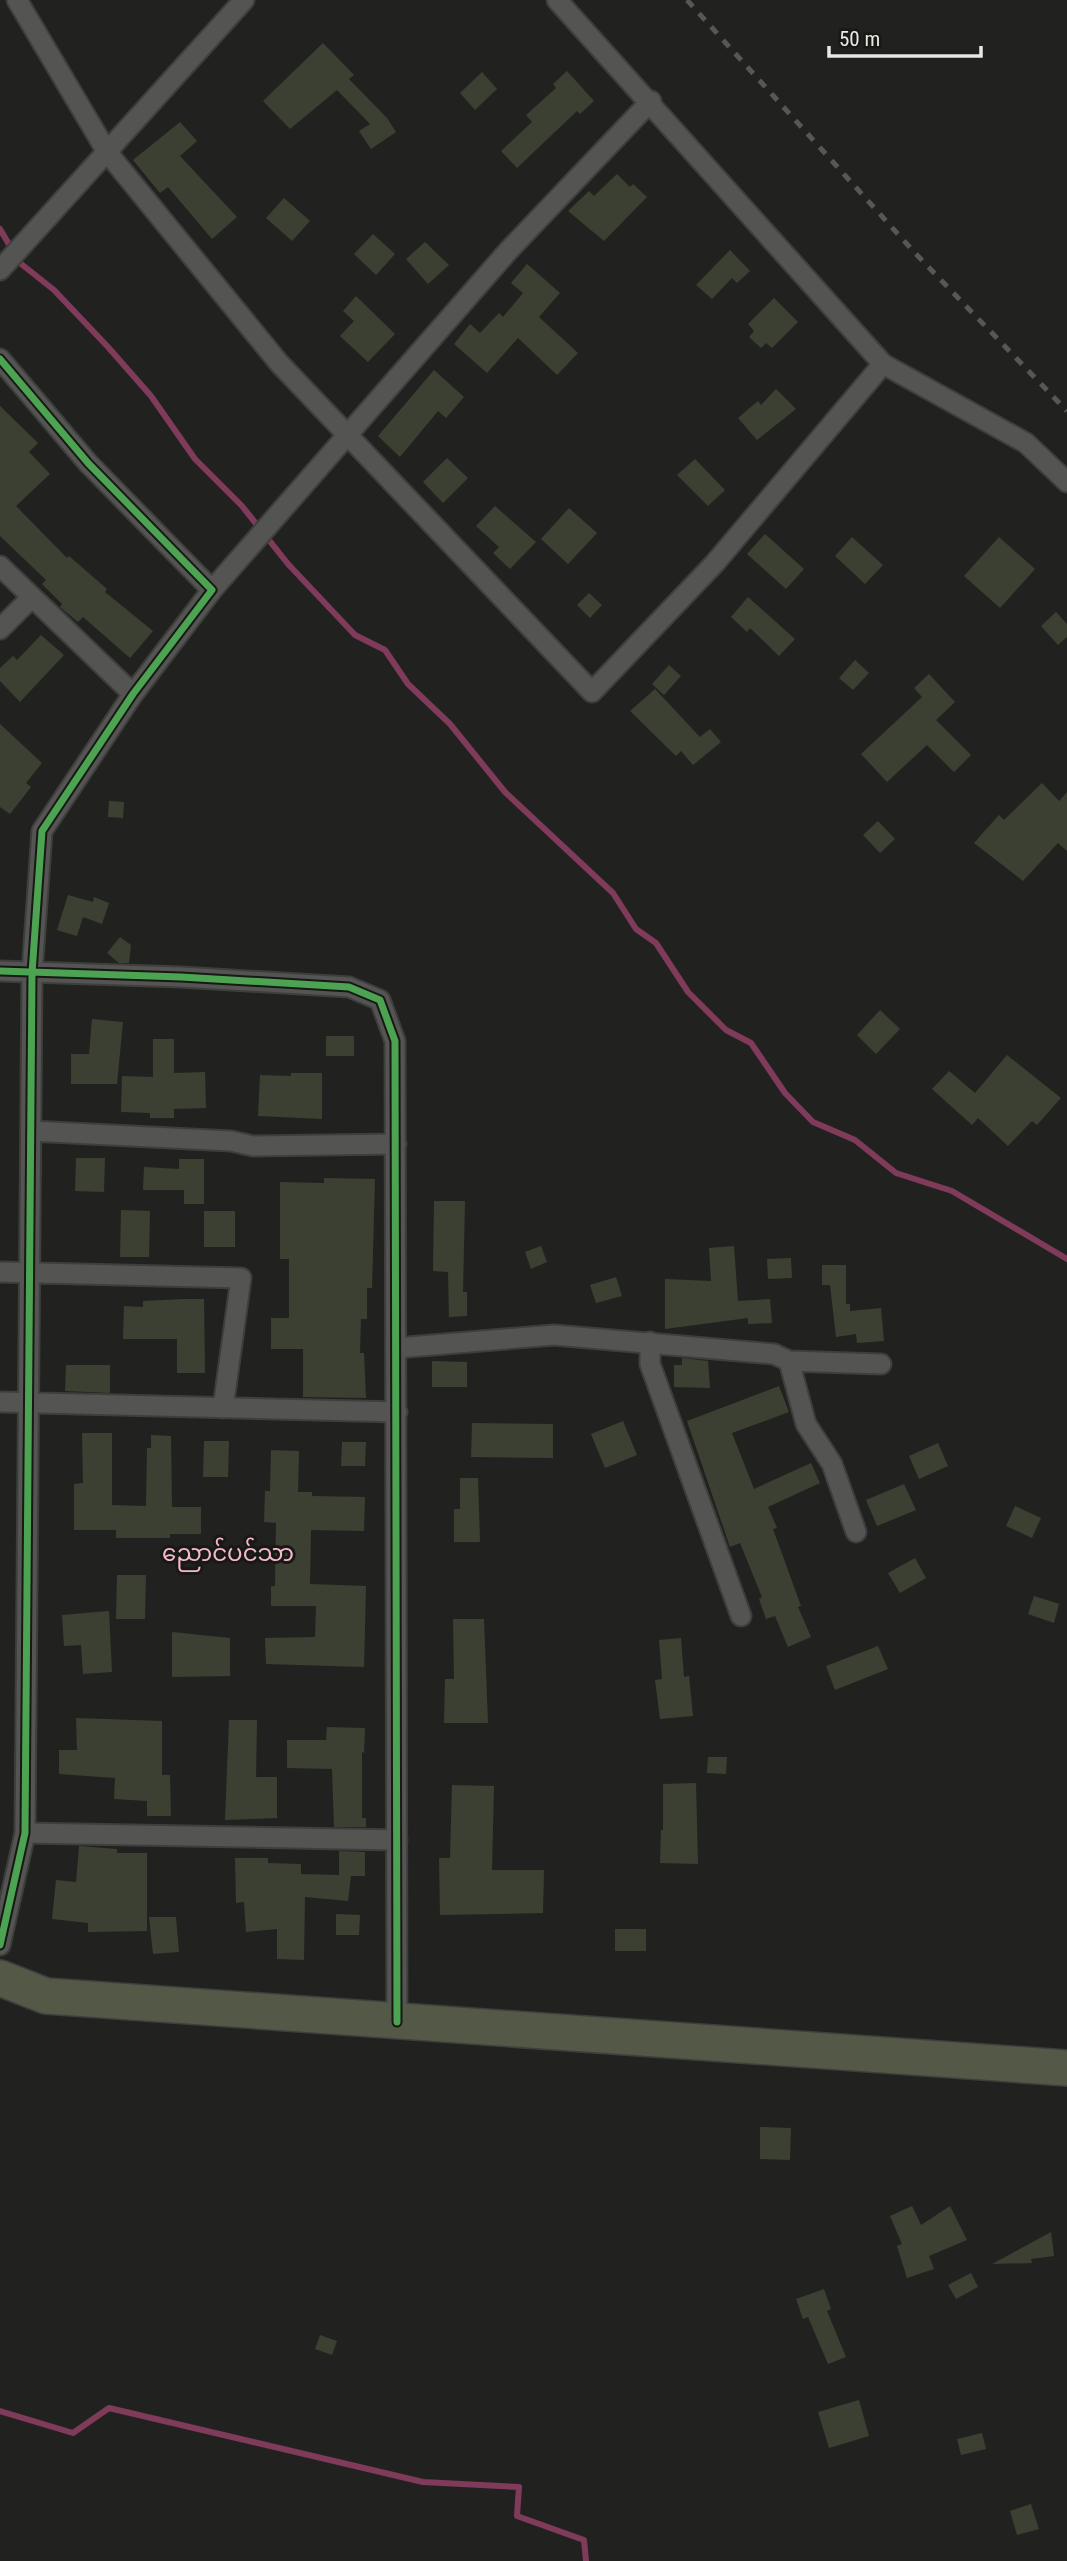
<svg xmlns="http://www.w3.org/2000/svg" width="1067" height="2561" viewBox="0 0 1067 2561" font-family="'Roboto Condensed','Noto Sans Myanmar',sans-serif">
<rect width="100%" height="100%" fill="#21221f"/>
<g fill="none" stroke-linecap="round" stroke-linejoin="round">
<!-- stream -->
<path stroke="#813b5a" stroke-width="6" d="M0,229L20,263L54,290L108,347L151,396L195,459L242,506L288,564L355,635L385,650L408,684L450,724L505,792L613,893L636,929L656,943L688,992L726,1030L751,1043L785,1093L813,1122L855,1140L896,1173L952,1191L1067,1259
M0,2411L73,2433L109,2408L423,2482L519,2487L517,2516L584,2540L586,2561"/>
</g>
<!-- building -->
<path fill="#3c4032" d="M323,43L354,75L349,79L387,118L396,132L371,149L359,131L370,124L337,90L290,129L263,101Z
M567,71L594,101L580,114L577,111L517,168L501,151L532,122L526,115L556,88L553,84Z
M482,72L497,89L475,110L460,93Z
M180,122L197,141L180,156L237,217L212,239L168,187L160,193L133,160Z
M617,174L630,187L633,184L647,197L604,241L568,211L589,191L594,196Z
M284,198L310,221L292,241L266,218Z
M373,234L395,254L376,275L354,254Z
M425,242L449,265L428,284L406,259Z
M730,250L750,271L737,283L732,278L712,299L696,285Z
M527,264L560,293L539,317L578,353L557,375L518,338L487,373L454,344L470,324L480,333L499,313L503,317L523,293L511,283Z
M356,296L395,334L368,362L340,336L354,321L343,311Z
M774,298L798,322L772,348L766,343L761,348L749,337L754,331L748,324Z
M434,370L464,397L446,418L438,411L400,457L378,436Z
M776,389L796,409L757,440L738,418L758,401L761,405Z
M0,406L38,443L29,452L50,474L16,506L67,558L69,556L107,589L105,592L153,631L130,658L83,617L78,622L60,607L62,604L42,584L46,580L0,536Z
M447,458L468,478L443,503L423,482Z
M695,459L725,490L708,506L677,475Z
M495,506L536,542L510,569L493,553L499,547L476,526Z
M569,508L597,533L568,564L541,539Z
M765,534L804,569L786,589L747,554Z
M852,537L883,565L865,584L835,556Z
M999,537L1035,569L1000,608L964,576Z
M589,593L602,605L590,618L577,605Z
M748,597L795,639L779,656L750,628L747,632L731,617Z
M1056,612L1067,624V637L1058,645L1041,626Z
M41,635L64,655L20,702L0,681V668L13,656L17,660Z
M855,660L869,673L853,690L839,678Z
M669,665L681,676L664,695L652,684Z
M929,674L955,702L936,720L971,755L954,772L927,745L887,782L861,754L922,697L914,688Z
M655,689L700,737L710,729L721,742L693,765L681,751L676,756L630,711Z
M0,724L42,763L26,783L31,787L10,814L0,807Z
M1042,783L1059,801L1067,792V851L1058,843L1023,881L974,843L999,815L1004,820Z
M109,801L124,802L123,818L108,817Z
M878,821L895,839L880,853L863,835Z
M68,895L93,902L94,897L109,903L102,924L83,917L77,936L57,930Z
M120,937L131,945L129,963H119L107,953Z
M880,1010L900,1029L876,1054L857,1035Z
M92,1019L123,1022L117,1084H71V1054H89Z
M326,1036H354V1056H326Z
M153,1039H174V1073L205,1072L206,1108L174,1109V1118H150V1113L121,1112L122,1076L153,1077Z
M1007,1055L1061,1098L1037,1125L1032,1121L1008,1146L978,1118L972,1125L932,1089L949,1071L975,1093Z
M291,1073H322V1119L258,1116L260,1075L291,1076Z
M76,1158H105L104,1192L75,1191Z
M179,1159H204V1204H184V1190H143L144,1167L179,1169Z
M324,1178L375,1179L372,1288H367V1319H361L360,1353H364L366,1398L303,1397V1349H271V1318H289V1259H280V1182L324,1183Z
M434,1201H465L463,1292H467V1316L449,1317L448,1272L433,1271Z
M121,1210L150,1211L149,1257H120Z
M204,1211H235V1247H204Z
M541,1246L547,1262L531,1269L525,1252Z
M734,1246L738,1301L770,1299L772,1323L748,1324V1318L665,1329V1279L711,1281L709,1248Z
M791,1258L792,1278L768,1279L767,1259Z
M822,1265H846V1304H850V1311L881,1308L884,1341L857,1343L856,1334L836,1337L830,1285H822Z
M616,1277L622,1296L596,1303L590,1285Z
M183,1299H204L205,1373H177V1339H123L124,1306L143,1307V1301Z
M682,1358L708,1361L710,1388L674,1387V1365H682Z
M432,1361L467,1362V1387H432Z
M66,1365H110V1393L65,1391Z
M779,1386L789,1412L732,1433L754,1489L811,1463L820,1483L768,1507L777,1528L773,1529L801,1606L798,1607L811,1637L788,1647L775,1616L766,1619L759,1599L762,1597L740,1543L730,1547L687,1421Z
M623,1421L637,1455L605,1468L591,1434Z
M472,1423L553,1424V1458L471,1457Z
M82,1433H112V1505L146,1506L147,1448H151V1435L171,1436L172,1507H201V1534H170V1538H116V1530H74V1484L83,1483Z
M204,1441H229L228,1477H203Z
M342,1442H366L365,1466H341Z
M938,1443L948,1466L919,1479L909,1456Z
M271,1450L299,1451L298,1492H312V1496L365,1497L364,1531L311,1530L310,1584L366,1586L364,1667L266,1664L265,1638L315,1637L316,1606H271V1586H275L276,1523L264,1522L265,1491H270Z
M460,1478H478L480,1542H454V1509H460Z
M904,1484L916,1510L877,1526L866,1500Z
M1015,1506L1041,1518L1032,1538L1006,1526Z
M915,1558L926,1578L900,1593L888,1573Z
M117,1575H146L145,1619H116Z
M1034,1596L1059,1604L1054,1623L1028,1614Z
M109,1611L112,1672L83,1674L81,1645L64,1646L62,1615Z
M453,1619H484L488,1723H444L445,1679H454Z
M172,1632L230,1638V1676L172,1677Z
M681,1638L684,1677L689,1676L693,1716L660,1719L655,1680L662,1679L659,1640Z
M878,1646L888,1669L835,1690L826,1666Z
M76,1718L162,1721V1775H170L171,1816H147V1801L114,1799L115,1778L59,1774V1750H77Z
M229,1720H257L256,1777H277V1818L225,1820Z
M327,1727L365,1728L364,1753L362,1752V1818H366V1827H334L332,1769L287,1768V1740H326Z
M708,1757H727L726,1774L707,1773Z
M696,1783L698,1864L660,1863L661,1830H663V1784Z
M452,1785L494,1786L492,1870H544L543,1913L440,1915L439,1858H450Z
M79,1846L117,1849V1853H147V1931L88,1932V1923L52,1919L56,1880L76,1882Z
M339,1851L365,1852V1876H351L348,1901L305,1897L304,1960L277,1959V1929L246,1932L244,1902L236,1903L235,1858H268V1863L301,1864V1874L339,1875Z
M336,1914L360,1915L359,1935H336Z
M149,1917H176L179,1952L153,1954Z
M615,1929H646V1951H615Z
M760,2127L791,2128L790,2160L760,2159Z
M912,2206L921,2225L950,2206L967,2240L929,2256L934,2269L907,2278L897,2246L902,2244L890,2216Z
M1051,2232L1054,2256L1031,2259L1032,2263L992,2264Z
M971,2273L978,2287L956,2299L948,2285Z
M824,2289L831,2309L827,2311L846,2357L828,2364L808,2317L803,2319L796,2299Z
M320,2335L337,2341L332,2355L315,2349Z
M859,2400L869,2436L829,2448L818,2412Z
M982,2433L986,2449L961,2455L957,2439Z
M1031,2504L1039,2529L1017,2535L1010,2511Z"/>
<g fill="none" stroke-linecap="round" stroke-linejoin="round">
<!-- street casing -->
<g stroke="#3e3f3d" stroke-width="23">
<path id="street" d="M17,0L107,152L279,363L592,692L715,563L883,364
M557,0L883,364L1026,443L1067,482
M0,270L244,0
M0,359L88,463L212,590L133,694L42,831L32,973L25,1833L0,1945
M0,566L133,694
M212,590L509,250L651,101
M0,629L32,597
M0,971L181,977L349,987L380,1000L395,1041L397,2022
M31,1131L231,1141L253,1146L396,1144
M0,1272L241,1278L223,1408
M650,1342V1364L741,1616
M396,1348L554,1335L774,1354L789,1361L881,1364
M789,1361L806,1424L832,1464L856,1532
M0,1402L397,1412
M25,1833L397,1840"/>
</g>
<!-- highway casing -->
<g stroke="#3e3f3d" stroke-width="38">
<path id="highway" d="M0,1978L46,1996L1067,2068"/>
</g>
<!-- street -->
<use href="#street" stroke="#545553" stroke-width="19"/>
<!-- highway -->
<use href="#highway" stroke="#545847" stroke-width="35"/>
<!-- rail -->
<path stroke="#575856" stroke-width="5" stroke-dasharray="9 9" stroke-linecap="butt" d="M687,0L915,253L1067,411"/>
<!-- cycleway casing -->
<g stroke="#181915" stroke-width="11">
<path id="cycleway" d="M0,359L88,463L212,590L133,694L42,831L32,973L25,1833L0,1945
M0,971L181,977L349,987L380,1000L395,1041L397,2022"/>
</g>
<!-- cycleway -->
<use href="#cycleway" stroke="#4ca352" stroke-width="7"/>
</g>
<g text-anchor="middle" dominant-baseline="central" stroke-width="6" stroke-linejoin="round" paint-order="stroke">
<!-- quarter labels -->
<g font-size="23" fill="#f7b7cf" stroke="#181915">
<text x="228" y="1553">ညောင်ပင်သာ</text>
</g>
</g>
<!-- scale -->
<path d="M829 46v10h152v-10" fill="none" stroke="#e8e9e6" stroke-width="3.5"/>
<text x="839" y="46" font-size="21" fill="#e8e9e6" stroke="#181915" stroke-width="5" paint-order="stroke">50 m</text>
</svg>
